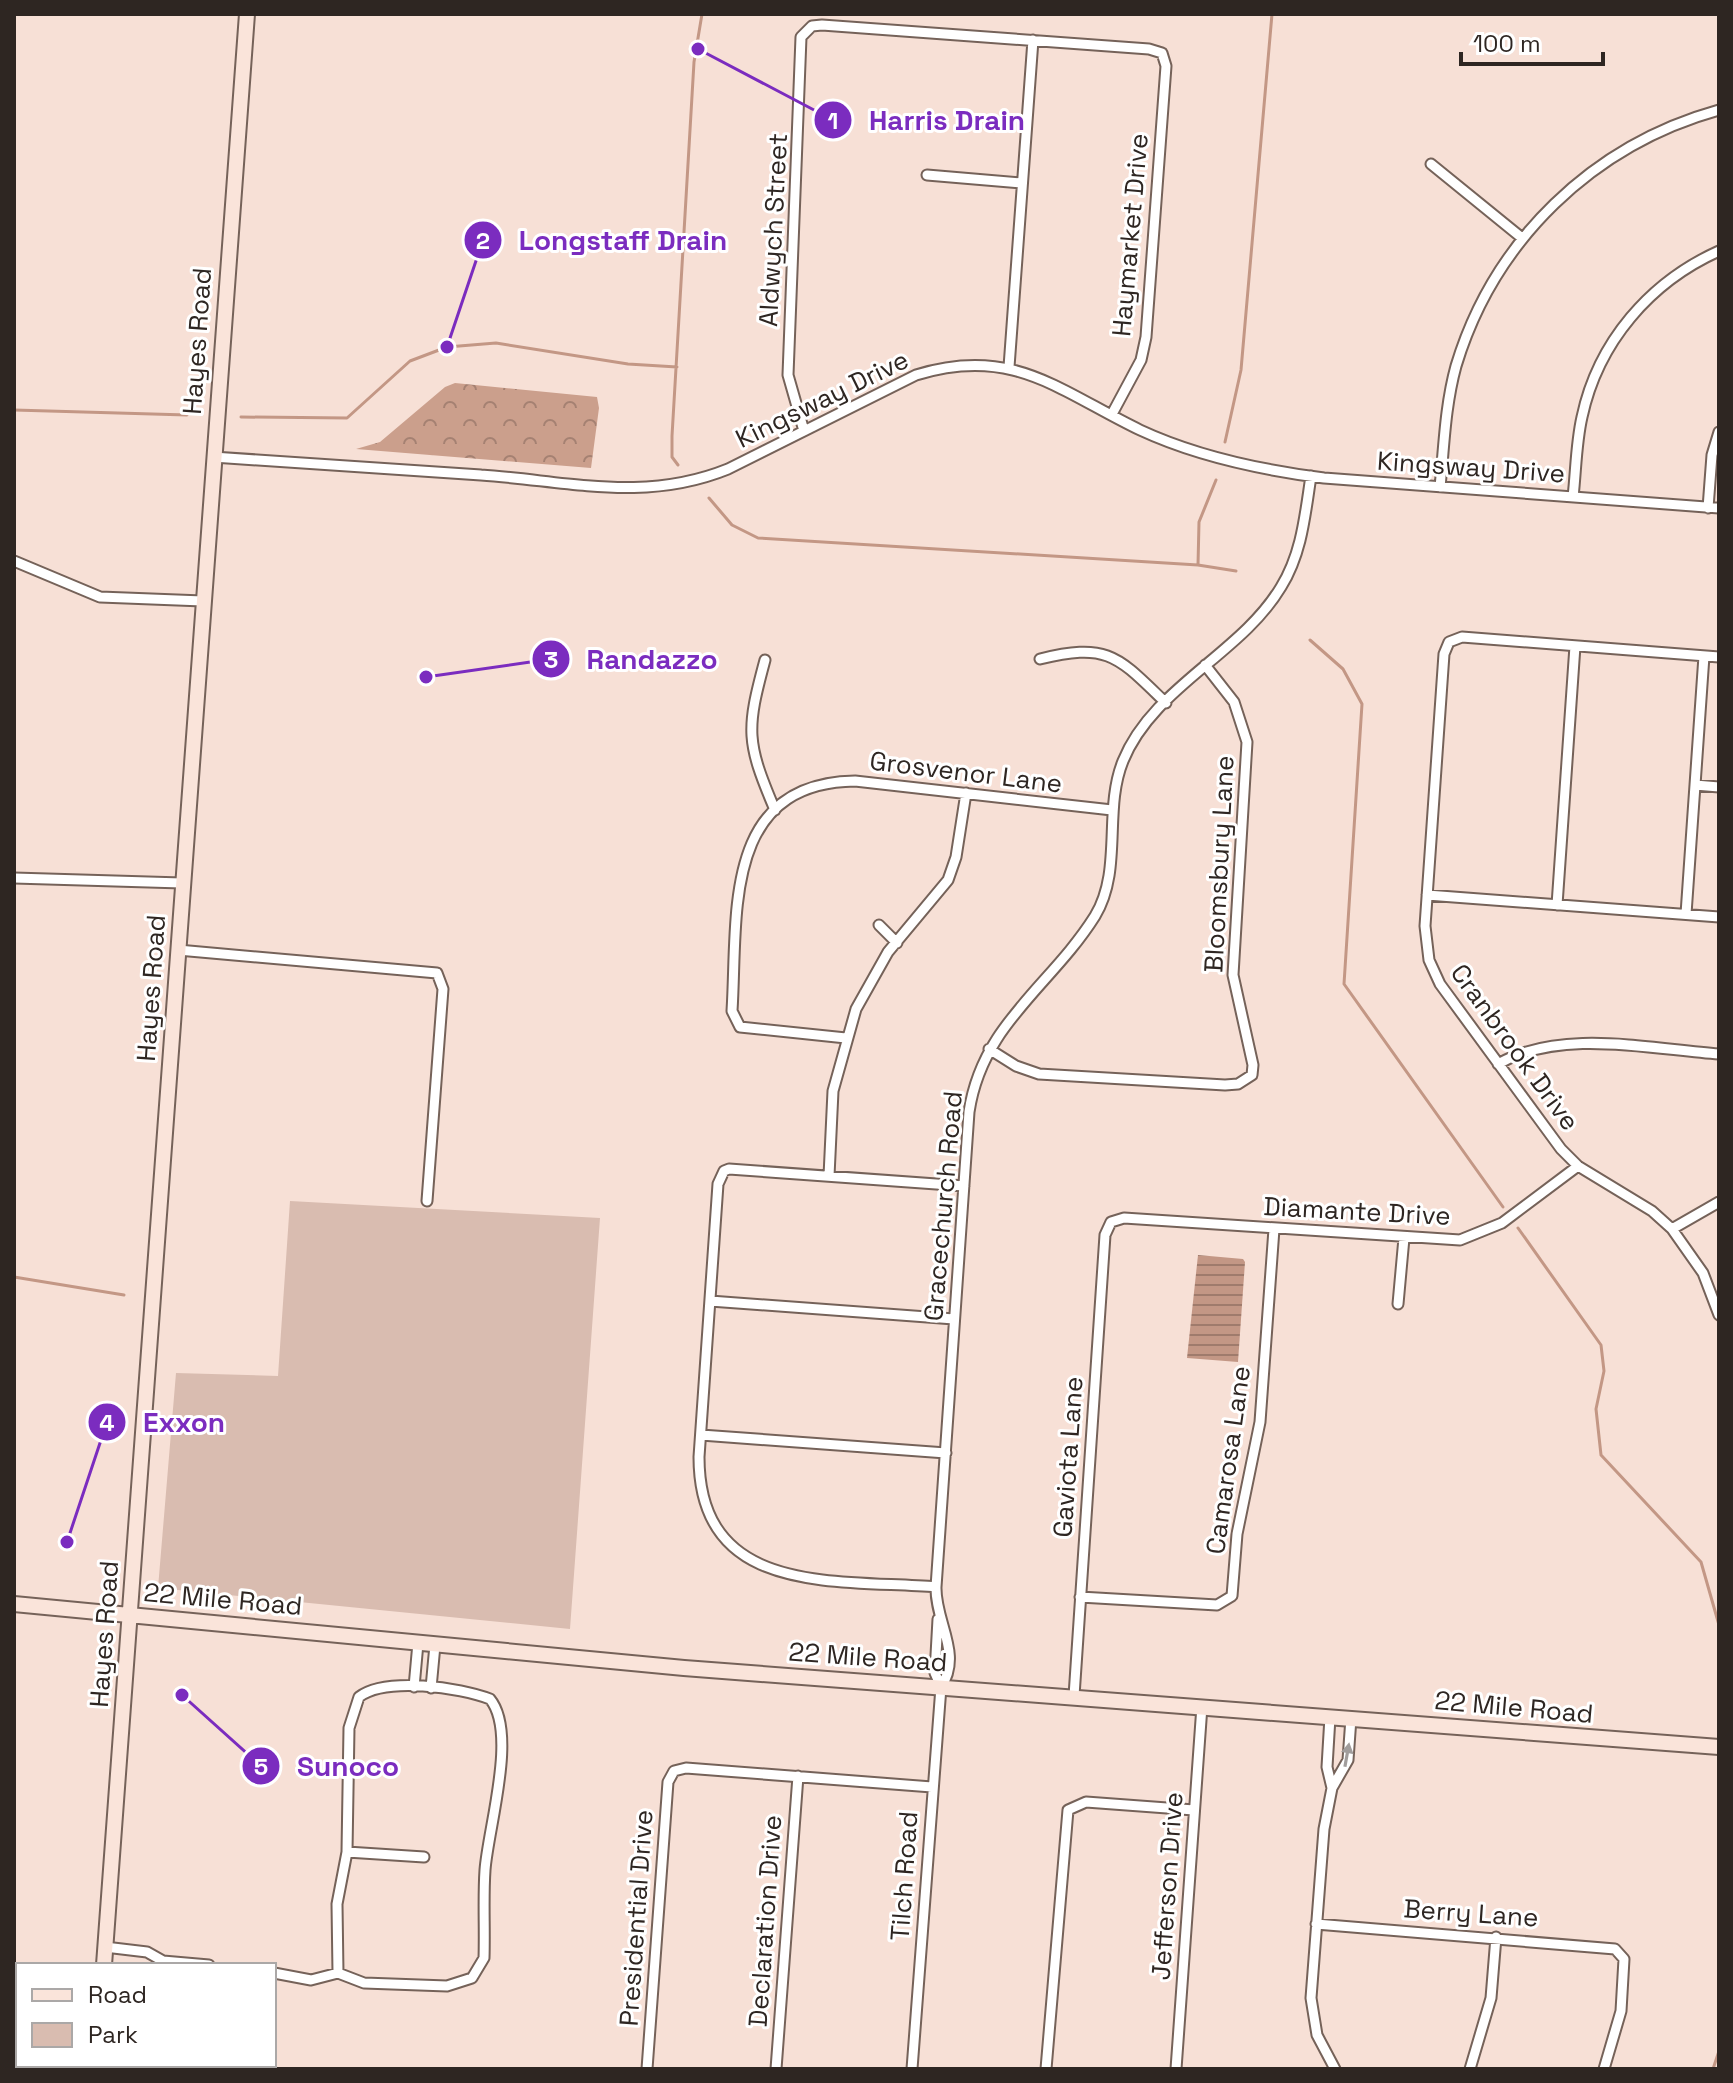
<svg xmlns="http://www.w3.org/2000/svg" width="1733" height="2083" viewBox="0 0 1733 2083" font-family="'Space Grotesk',sans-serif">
<defs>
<pattern id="forest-crowns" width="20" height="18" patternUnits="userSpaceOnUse" patternTransform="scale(2)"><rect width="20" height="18" fill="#cb9f8c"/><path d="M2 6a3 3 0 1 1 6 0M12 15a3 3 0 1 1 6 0" fill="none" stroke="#a58172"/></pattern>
<pattern id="water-rules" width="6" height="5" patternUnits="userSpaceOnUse" patternTransform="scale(2)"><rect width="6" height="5" fill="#c39785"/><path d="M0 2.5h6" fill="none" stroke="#9f7b6c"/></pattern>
</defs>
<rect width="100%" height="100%" fill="#f7e0d6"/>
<!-- green -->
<path fill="#d9bcb0" d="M290,1201L600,1218L570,1629L158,1588L176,1373L278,1376Z"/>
<!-- forest -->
<path fill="url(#forest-crowns)" d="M455,383L597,397L599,408L591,468L356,449L380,442L445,387Z"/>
<!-- water -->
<path fill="url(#water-rules)" d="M1198,1255L1243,1259L1245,1262L1238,1362L1187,1358Z"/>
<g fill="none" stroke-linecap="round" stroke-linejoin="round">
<!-- stream -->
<path stroke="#c39785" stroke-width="3" d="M14,410L187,415
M241,417L347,418L410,361L447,347L496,343L628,364L677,367
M1225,442L1241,370L1272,14
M678,465L672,457V436L694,62L702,14
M709,498L732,525L758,538L1198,565L1236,571
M1198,565L1199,522L1216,480
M1310,640L1343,669L1362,704L1344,984L1503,1207
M1518,1228L1601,1345L1604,1371L1596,1409L1601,1455L1701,1562L1719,1625
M14,1277L124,1295
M1713,2069L1719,2051"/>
<!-- street casing -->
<g stroke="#756259" stroke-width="13">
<path id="street" d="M1431,164L1522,238
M927,175L1022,183
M1009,367L1033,40
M804,431L788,375L801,37L812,26L822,25L1149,49L1162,53L1166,66L1146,337L1141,360L1112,414
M213,457C303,463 392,469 481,475C568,481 644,503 728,469L916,375C1013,345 1059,391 1140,430C1198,457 1261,470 1324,478L1719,508
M1440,487C1444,447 1445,406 1456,366C1494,240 1593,145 1719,110
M1573,497C1576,471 1576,443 1582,417C1598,342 1650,282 1719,251
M1708,508L1712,455L1719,432
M14,561L100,597L203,601
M1719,657L1462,637L1449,642L1444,654L1425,926L1429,960L1440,984L1561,1149L1578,1166L1652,1211L1672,1229L1703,1273L1719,1315
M1040,659C1109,642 1118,657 1166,703
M765,660C746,730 746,742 775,810
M1695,785L1719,787
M14,878L182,883
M1427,895L1719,917
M1557,905L1575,646
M1686,914L1704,656
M879,925L897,943
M178,950L437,973L443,989L427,1201
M846,1038L740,1027L732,1011C738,916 721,783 855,781L1112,810
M989,1049L1016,1066L1039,1074L1225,1085L1238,1084L1252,1075L1253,1065L1233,975L1247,742L1234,702L1205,665
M1498,1064C1562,1028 1649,1049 1719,1054
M829,1176L833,1091L856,1009L888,952L948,880L956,857L966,793
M1672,1229L1719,1202
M710,1301L954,1319
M1398,1304L1404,1238
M701,1435L946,1453
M936,1587C836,1579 699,1597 699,1457L718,1184L724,1171L729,1169L964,1186
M1080,1597L1217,1605L1232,1596L1237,1534L1260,1422L1274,1229
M938,1619L935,1673L941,1687
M414,1687L418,1643
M431,1688L435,1645
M1074,1696L1105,1235L1111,1222L1124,1218L1460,1240L1502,1223L1578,1166
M1330,1717L1327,1767L1332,1788
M347,1852L424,1857
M1316,1924L1615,1949L1624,1959L1621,2011L1604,2069
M105,1947L147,1952L163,1961L209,1965
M274,1973L311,1980L338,1973L364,1983L447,1986L472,1978L484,1958C485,1929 483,1899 485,1870C488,1828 518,1733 490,1699C460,1687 385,1677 359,1697L349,1728L347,1852L337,1904L338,1973
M647,2069L668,1782L674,1771L686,1768L932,1787
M776,2069L798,1776
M912,2069L941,1687C963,1654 935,1622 936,1587L969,1112C982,1024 1051,986 1095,916C1123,870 1103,810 1123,761C1153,687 1241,654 1281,587C1302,553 1305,515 1311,476
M1046,2069L1068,1810L1086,1802L1194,1810
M1176,2069L1202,1706
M1335,2069L1317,2035L1311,1998L1324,1829L1332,1788L1348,1760L1351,1718
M1470,2069L1491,1998L1496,1937"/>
</g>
<!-- secondary casing -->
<g stroke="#756259" stroke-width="18">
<path id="secondary" d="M14,1604L684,1668L1719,1747
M104,1965L247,14
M99,2069V2065"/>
</g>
<!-- street -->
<use href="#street" stroke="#fff" stroke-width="9"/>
<!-- secondary -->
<use href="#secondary" stroke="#fae4da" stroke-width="14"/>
</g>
<!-- one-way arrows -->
<defs><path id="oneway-solid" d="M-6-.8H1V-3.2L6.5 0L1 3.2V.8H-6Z" transform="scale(2)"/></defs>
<use fill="#a19d9c" href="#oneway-solid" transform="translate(1347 1755) rotate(-80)"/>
<g text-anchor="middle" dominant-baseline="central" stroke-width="6" stroke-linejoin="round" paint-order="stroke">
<!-- street labels -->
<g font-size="26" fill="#2e2622" stroke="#fff">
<text transform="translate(773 230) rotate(-87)">Aldwych Street</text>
<text transform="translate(1130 235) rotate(-85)">Haymarket Drive</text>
<text transform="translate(197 341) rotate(-86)">Hayes Road</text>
<text transform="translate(822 399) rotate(-26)">Kingsway Drive</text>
<text transform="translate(1471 467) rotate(4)">Kingsway Drive</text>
<text transform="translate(966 772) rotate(7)">Grosvenor Lane</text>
<text transform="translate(1219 864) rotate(-87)">Bloomsbury Lane</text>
<text transform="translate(151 988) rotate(-86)">Hayes Road</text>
<text transform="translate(1515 1047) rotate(54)">Cranbrook Drive</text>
<text transform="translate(943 1206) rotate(-85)">Gracechurch Road</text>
<text transform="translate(1357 1211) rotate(3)">Diamante Drive</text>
<text transform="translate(1068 1457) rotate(-86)">Gaviota Lane</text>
<text transform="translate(1228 1460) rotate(-82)">Camarosa Lane</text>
<text transform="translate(223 1599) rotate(5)">22 Mile Road</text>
<text transform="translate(104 1634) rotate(-86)">Hayes Road</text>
<text transform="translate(868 1657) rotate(4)">22 Mile Road</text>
<text transform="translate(1514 1707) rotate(5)">22 Mile Road</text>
<text transform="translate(904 1876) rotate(-86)">Tilch Road</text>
<text transform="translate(1167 1886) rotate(-86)">Jefferson Drive</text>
<text transform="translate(1471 1913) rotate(4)">Berry Lane</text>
<text transform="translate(636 1918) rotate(-86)">Presidential Drive</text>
<text transform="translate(765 1921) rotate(-86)">Declaration Drive</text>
</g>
</g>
<!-- callouts -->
<path fill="none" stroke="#7b2cbf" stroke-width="3" d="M698 49L833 120M447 347L483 240M426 677L551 659M67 1542L107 1422M182 1695L261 1766"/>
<g fill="#7b2cbf" stroke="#fff" stroke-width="3">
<circle cx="698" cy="49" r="8"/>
<circle cx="447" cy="347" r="8"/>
<circle cx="426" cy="677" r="8"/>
<circle cx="67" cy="1542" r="8"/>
<circle cx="182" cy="1695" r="8"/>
<circle cx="833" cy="120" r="20"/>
<circle cx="483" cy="240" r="20"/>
<circle cx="551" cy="659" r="20"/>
<circle cx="107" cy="1422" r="20"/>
<circle cx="261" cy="1766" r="20"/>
</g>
<g font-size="24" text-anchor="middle" font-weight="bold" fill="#fff">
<text x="833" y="129">1</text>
<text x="483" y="249">2</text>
<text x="551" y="668">3</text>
<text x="107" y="1431">4</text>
<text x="261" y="1775">5</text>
</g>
<g font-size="28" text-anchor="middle" font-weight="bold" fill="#7b2cbf" stroke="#fff" stroke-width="6" stroke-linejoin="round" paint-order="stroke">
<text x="947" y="130">Harris Drain</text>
<text x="623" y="250">Longstaff Drain</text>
<text x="652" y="669">Randazzo</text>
<text x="184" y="1432">Exxon</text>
<text x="348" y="1776">Sunoco</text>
</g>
<!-- border -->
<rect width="1733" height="2083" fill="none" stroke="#2e2622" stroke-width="32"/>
<!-- legend -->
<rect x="16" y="1963" width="260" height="104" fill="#ffffff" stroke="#aba8a7" stroke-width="2"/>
<rect x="32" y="1989" width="40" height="12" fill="#fae4da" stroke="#aba8a7" stroke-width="2"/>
<text x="88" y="2003" font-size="24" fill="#2e2622">Road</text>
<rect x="32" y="2023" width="40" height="24" fill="#d9bcb0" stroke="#aba8a7" stroke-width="2"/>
<text x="88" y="2043" font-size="24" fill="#2e2622">Park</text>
<!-- scale -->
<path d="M1461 52v12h142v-12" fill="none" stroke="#2e2622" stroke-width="4"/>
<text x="1473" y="52" font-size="24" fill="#2e2622" stroke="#ffffff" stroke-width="6" paint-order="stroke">100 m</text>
</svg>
